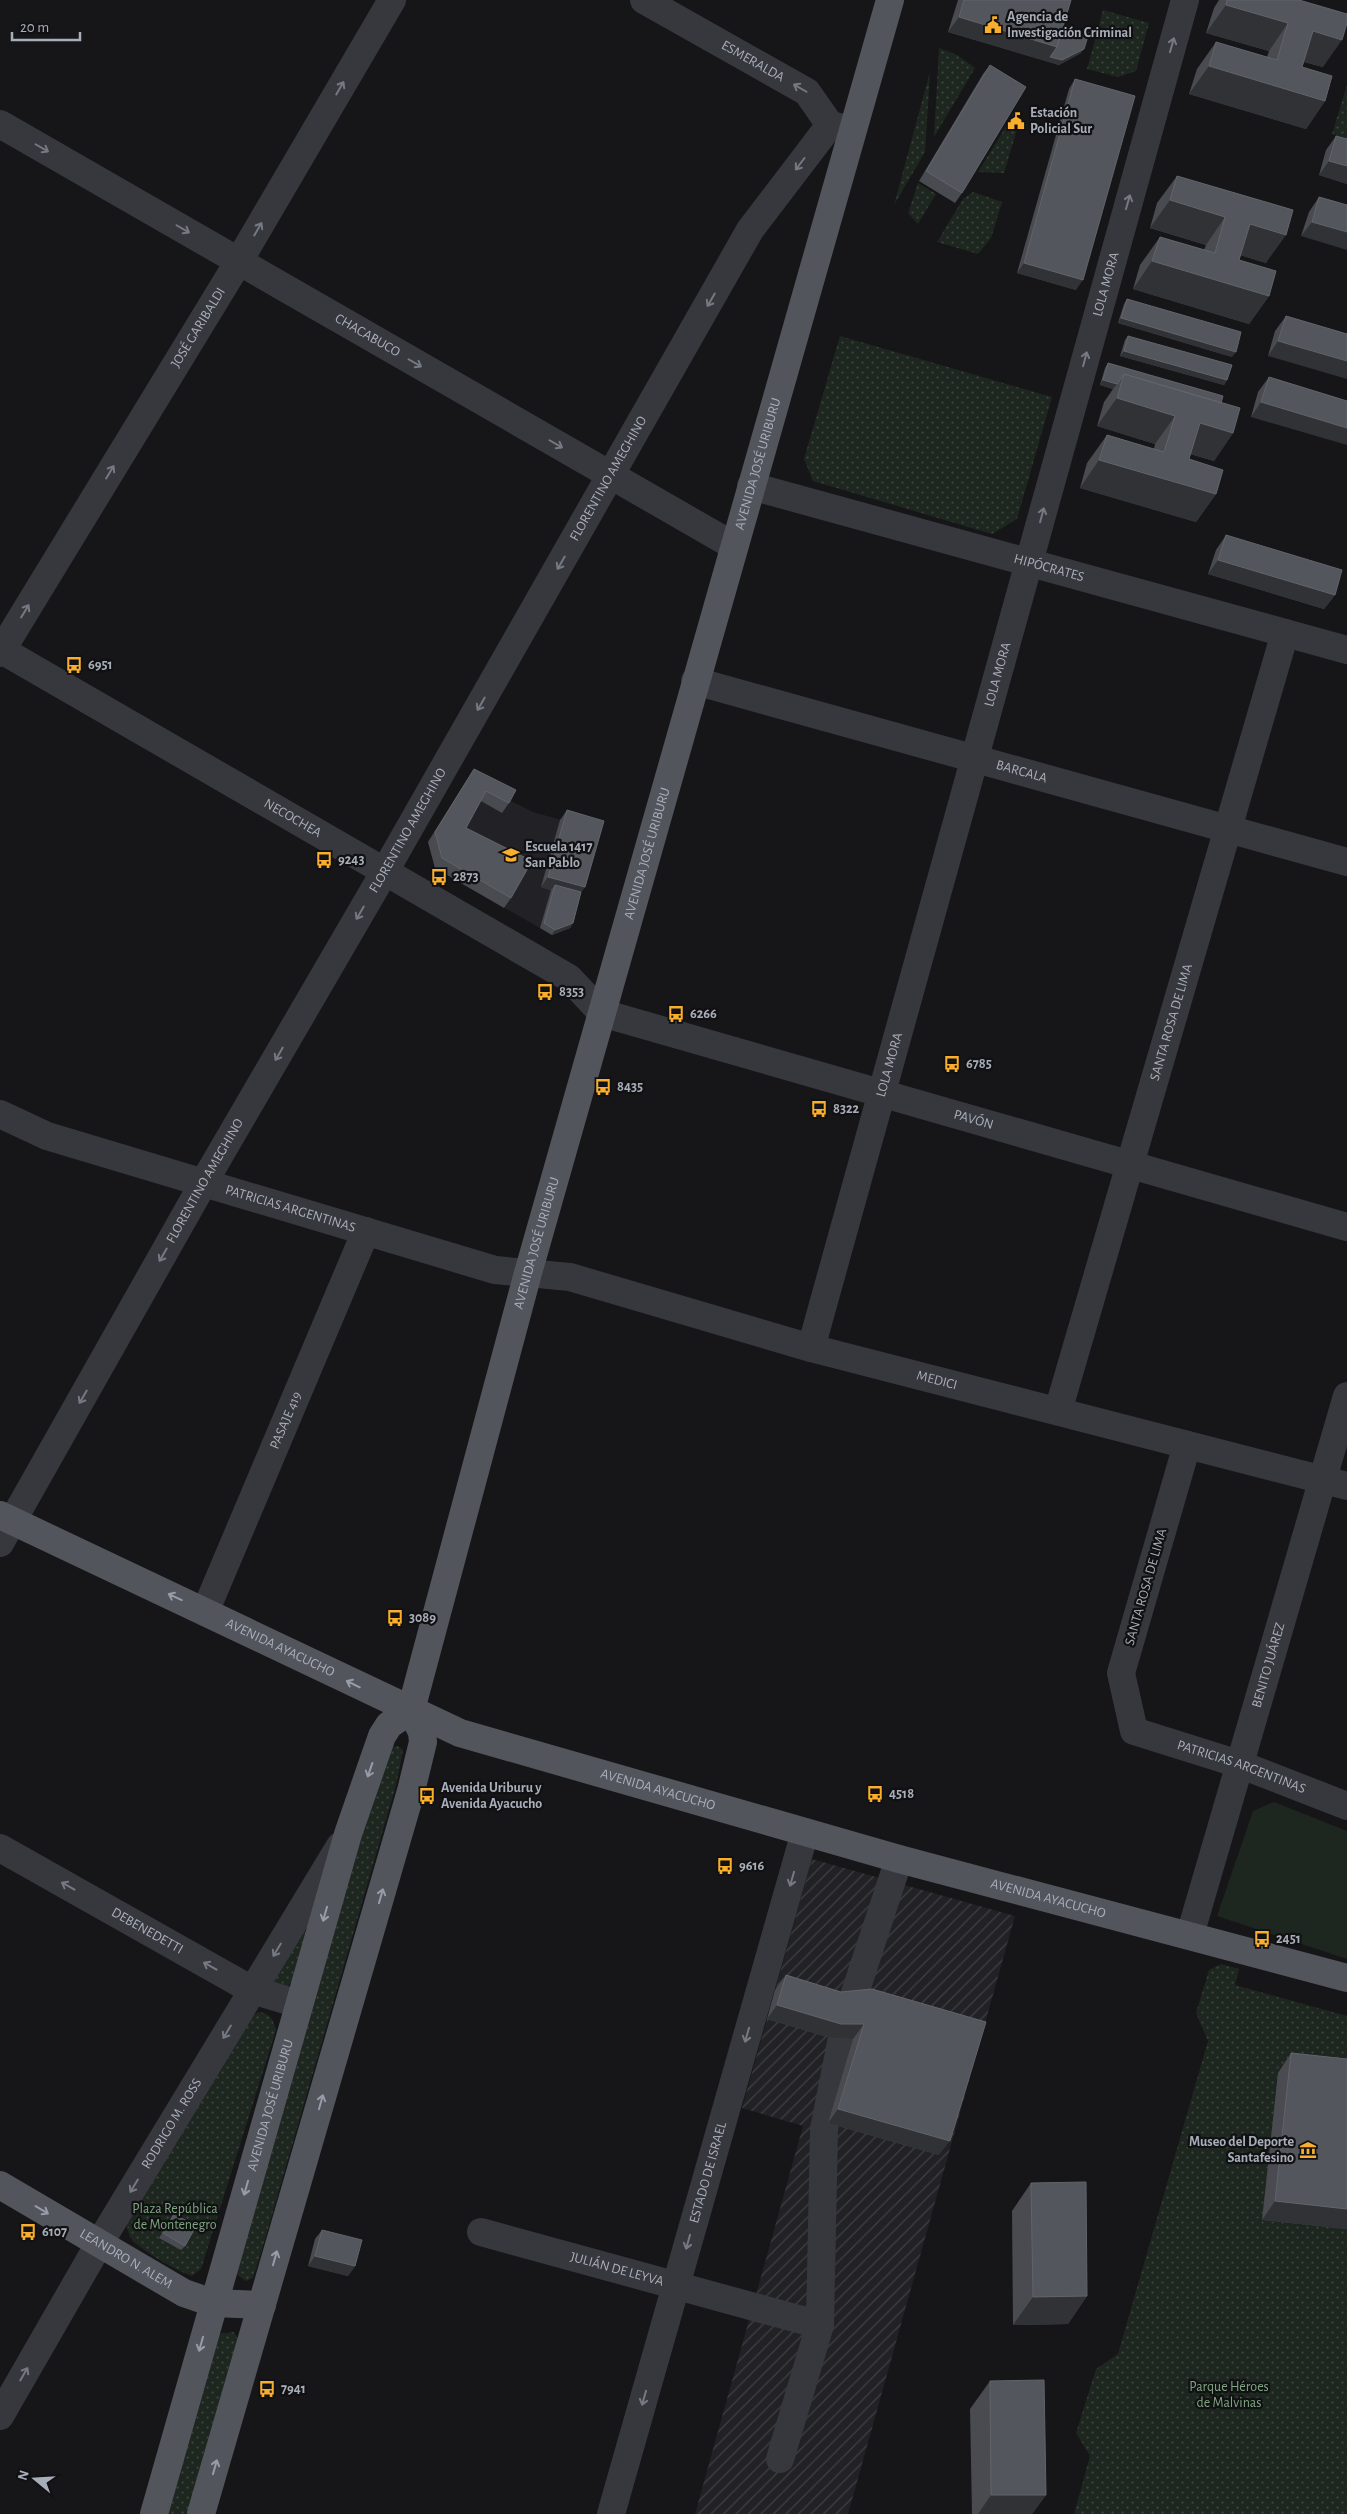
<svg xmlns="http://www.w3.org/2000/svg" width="1347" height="2514" viewBox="0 0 1347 2514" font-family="'Alegreya Sans',sans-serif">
<defs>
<pattern id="industrial-furrows" width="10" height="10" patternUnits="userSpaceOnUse" patternTransform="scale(1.25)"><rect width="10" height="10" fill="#222226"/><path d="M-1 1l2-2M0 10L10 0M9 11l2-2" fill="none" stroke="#3f4043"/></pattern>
<pattern id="green-dots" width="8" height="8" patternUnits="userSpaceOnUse" patternTransform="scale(1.25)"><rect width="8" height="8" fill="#1e271f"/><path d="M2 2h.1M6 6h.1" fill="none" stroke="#3c443d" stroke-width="1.8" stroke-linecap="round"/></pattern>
</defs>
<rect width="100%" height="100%" fill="#161618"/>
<!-- built -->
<path fill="#222226" d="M467,779L533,812L597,830L570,928L552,935L435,868L428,842Z"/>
<!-- industrial -->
<path fill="url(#industrial-furrows)" d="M812,1859L1015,1916L848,2514H695L803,2126L742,2108Z"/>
<!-- green -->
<path fill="url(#green-dots)" d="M1103,10L1149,23L1136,71L1118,77L1087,69Z
M939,48L957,55L975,68L934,137Z
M930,72L925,152L894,205Z
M1347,85V139L1332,134Z
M1015,112L1021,116L1004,173L978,172Z
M918,183L936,194L918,224L908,213Z
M973,192L1002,202L991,238L978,254L937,242L963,199Z
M840,336L1052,397L1017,519L992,534L813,481L804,459Z
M398,1746L403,1750L396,1785L261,2253L253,2278L246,2281L236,2274L353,1851L391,1747Z
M303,1928L307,1933L294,1980L286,1988L270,1982Z
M1221,1964L1239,1969L1235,1985L1347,2016V2514H1074L1090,2456L1076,2433L1096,2369L1118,2354L1208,2041L1196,2013L1209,1970Z
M258,2012C270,2013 273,2019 276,2030L201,2269L192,2276C175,2270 148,2254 134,2242C128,2236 127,2228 127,2220L252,2017Z
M234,2332L238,2339L235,2351L188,2514H166L218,2334Z"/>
<!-- pitch -->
<path fill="#1e271f" d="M1274,1802L1347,1831V1959L1217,1916L1253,1811Z"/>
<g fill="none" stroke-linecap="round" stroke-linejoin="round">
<!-- minor -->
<g stroke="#37383e" stroke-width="28">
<path id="s1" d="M644,0L807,92L830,125L847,129"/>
<path id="s2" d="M0,124L734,546"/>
<path id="s3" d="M751,486L1347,650"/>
<path id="s4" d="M0,649L569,978L602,1013L1347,1227"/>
<path id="s5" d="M0,653L239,261L392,0"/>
<path id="s6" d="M695,681L1347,862"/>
<path id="s7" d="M0,1114L47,1136L495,1270L570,1277L811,1348L1347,1486"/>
<path id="s8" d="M811,1348L1185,0"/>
<path id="s9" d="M1058,1411L1285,633"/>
<path id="s10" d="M1187,1445L1121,1673L1134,1731L1239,1764L1347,1806"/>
<path id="s11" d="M0,1543L204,1182L385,871L750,230L830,125"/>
<path id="s12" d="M205,1612L366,1231"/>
<path id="s13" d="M0,1848L252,1990L299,2004"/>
<path id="s14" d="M1190,1935L1347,1396"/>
<path d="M851,2005L899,1859"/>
<path id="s15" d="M481,2232L820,2325"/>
<path id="s16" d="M0,2416L99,2244L340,1846"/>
<path d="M780,2459L820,2325L824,2129L842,2038"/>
<path id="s17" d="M611,2514L805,1832"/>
</g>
<!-- major -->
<g stroke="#53555d" stroke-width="28">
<path id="s18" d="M0,1515L460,1733L899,1859L1347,1978"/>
<path id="s19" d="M0,2185L184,2293L213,2303L262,2305"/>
<path id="s20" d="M154,2514L348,1834L382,1736L389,1725L411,1710L528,1273L890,0"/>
<path d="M201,2514L411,1791L423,1742L422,1732L411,1710"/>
</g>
</g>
<!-- wall -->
<path fill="#494b51" d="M958,0H1071L1063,25L1081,53L1059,65L948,32Z
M1219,0H1299L1323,67L1304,62L1302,67L1325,101L1306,129L1189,94L1197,69L1216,42L1267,57L1269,51L1206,33L1214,8Z
M990,65L962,193L955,203L919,181L983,74Z
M1075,79L1076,290L1017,273L1069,89Z
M1336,136L1347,139V184L1319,175L1326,150Z
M1177,176L1293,210L1266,263L1240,255L1239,260L1269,296L1249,324L1133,289L1140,265L1160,237L1204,250L1206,245L1150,228L1157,203Z
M1319,197L1347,205L1301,236L1309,212Z
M1127,299L1232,357L1118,323L1124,304Z
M1286,316L1347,334L1268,356L1275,331Z
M1128,336L1227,380L1224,385L1120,356L1125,340Z
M1108,363L1221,403L1233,433L1214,461L1190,454L1189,459L1216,494L1196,522L1080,488L1087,463L1107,435L1154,449L1155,444L1097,426L1104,402L1113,389L1100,385L1105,368Z
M1269,377L1347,401L1251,417L1258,392Z
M1226,535L1335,595L1324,609L1208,574L1216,550Z
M474,769L509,803L502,813L481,801L466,828L511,898L504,908L435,868L428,842Z
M567,810L585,887L581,892L573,923L570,928L552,935L540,928L551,890L541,887L560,820Z
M786,1975L841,1992L872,1989L939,2155L828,2123L853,2039L831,2038L767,2019L775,1990Z
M1291,2053L1347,2059V2229L1262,2220L1278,2073Z
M1031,2183L1087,2296L1068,2324L1013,2325L1012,2211Z
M174,2214L185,2246L181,2250L159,2238Z
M322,2230L355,2266L348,2276L308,2266L315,2239Z
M990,2381L1046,2495L1032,2514H972L970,2409Z"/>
<!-- shaded-wall -->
<path fill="#303235" d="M1226,5L1288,23L1269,51L1206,33Z
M959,17L1084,49L1081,53L1059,65L948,32Z
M1313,31L1342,40L1323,67L1293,59Z
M1209,66L1325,101L1306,129L1189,94Z
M1329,161L1347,166V184L1319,175Z
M1170,200L1225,217L1206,245L1150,228Z
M1312,222L1347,232V250L1301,236Z
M1250,224L1286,235L1266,263L1230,252Z
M1152,261L1269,296L1249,324L1133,289Z
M1024,263L1083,280L1076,290L1017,273Z
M1121,318L1236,352L1232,357L1118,323Z
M1278,341L1347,361V379L1268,356Z
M1124,351L1227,380L1224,385L1120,356Z
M1103,380L1117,384L1113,389L1100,385Z
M1117,398L1175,416L1155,444L1097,426Z
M1261,402L1347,428V445L1251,417Z
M1200,423L1233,433L1214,461L1180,451Z
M1099,460L1216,494L1196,522L1080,488Z
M1218,560L1335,595L1324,609L1208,574Z
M548,877L585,887L578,897L555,885L551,890L541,887Z
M573,923L570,928L552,935L555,930Z
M777,2005L864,2024L853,2039L831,2038L767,2019Z
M838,2109L950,2141L939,2155L828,2123Z
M1275,2201L1347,2209V2229L1262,2220Z
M315,2256L355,2266L348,2276L308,2266Z
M1087,2296L1068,2324L1013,2325L1033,2297Z
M991,2495H1046L1032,2514H978Z"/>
<!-- building -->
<path fill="#53565c" stroke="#61646b" d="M964,0H1071L1057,47L959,17Z
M1227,0H1299L1347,14V23L1342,40L1313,31L1302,67L1332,76L1325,101L1209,66L1216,42L1277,60L1288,23L1226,5Z
M1063,25L1089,33L1084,49L1062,60L1050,57L1057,47Z
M990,65L1026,87L962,193L926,171Z
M1075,79L1135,96L1083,280L1024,263Z
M1336,136L1347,139V166L1329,161Z
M1177,176L1293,210L1286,235L1250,224L1239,260L1276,271L1269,296L1152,261L1160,237L1215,253L1225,217L1170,200Z
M1319,197L1347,205V232L1312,222Z
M1127,299L1241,332L1236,352L1121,318Z
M1286,316L1347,334V361L1278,341Z
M1128,336L1232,365L1227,380L1124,351Z
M1108,363L1223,396L1221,403L1124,374L1117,384L1103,380Z
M1124,374L1240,408L1233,433L1200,423L1189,459L1223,470L1216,494L1099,460L1107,435L1164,452L1175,416L1117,398Z
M1269,377L1347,401V428L1261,402Z
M1226,535L1342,570L1335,595L1218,560Z
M474,769L516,790L509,803L486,791L466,828L532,861L511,898L442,858L435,832Z
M567,810L604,821L585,887L548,877Z
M555,885L581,892L573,923L555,930L544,923Z
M786,1975L841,1992L872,1989L986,2022L950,2141L838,2109L864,2024H841L777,2005Z
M1291,2053L1347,2059V2209L1275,2201Z
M1086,2182L1087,2296L1033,2297L1031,2183Z
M174,2214L196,2226L185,2246L163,2233Z
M322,2230L362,2240L355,2266L315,2256Z
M1044,2380L1046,2495H991L990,2381Z"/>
<!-- one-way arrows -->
<defs><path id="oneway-shaft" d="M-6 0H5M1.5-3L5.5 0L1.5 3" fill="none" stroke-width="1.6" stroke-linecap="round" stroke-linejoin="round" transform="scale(1.25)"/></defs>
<g stroke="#757982">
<use href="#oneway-shaft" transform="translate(1172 45) rotate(-74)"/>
<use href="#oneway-shaft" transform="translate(340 88) rotate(-60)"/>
<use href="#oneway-shaft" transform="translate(800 88) rotate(-150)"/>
<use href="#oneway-shaft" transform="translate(42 148) rotate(30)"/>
<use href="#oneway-shaft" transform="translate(800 164) rotate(127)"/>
<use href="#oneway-shaft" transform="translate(1128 202) rotate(-74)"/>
<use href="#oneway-shaft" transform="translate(183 229) rotate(30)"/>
<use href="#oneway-shaft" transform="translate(258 229) rotate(-60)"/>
<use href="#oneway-shaft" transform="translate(711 300) rotate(120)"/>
<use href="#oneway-shaft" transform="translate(1085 359) rotate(-75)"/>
<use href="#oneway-shaft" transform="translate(415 363) rotate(30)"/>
<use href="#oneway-shaft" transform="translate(556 444) rotate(30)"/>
<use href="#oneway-shaft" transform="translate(110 472) rotate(-59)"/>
<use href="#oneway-shaft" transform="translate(1042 515) rotate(-75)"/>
<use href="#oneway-shaft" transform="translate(561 563) rotate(120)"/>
<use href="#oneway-shaft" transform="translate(25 611) rotate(-59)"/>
<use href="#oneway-shaft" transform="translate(481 704) rotate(120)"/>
<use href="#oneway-shaft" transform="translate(360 913) rotate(120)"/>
<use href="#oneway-shaft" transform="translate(279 1054) rotate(120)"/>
<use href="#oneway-shaft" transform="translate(163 1255) rotate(120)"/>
<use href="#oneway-shaft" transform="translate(83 1397) rotate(120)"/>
<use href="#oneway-shaft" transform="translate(792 1879) rotate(106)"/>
<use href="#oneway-shaft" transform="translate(68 1886) rotate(-151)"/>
<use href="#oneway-shaft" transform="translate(277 1950) rotate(121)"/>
<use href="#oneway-shaft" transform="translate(210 1966) rotate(-151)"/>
<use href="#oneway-shaft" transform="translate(227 2032) rotate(121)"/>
<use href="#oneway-shaft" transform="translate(747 2035) rotate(106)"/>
<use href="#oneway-shaft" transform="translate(134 2186) rotate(121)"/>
<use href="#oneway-shaft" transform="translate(688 2242) rotate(106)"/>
<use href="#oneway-shaft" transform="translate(24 2374) rotate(-60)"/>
<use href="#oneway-shaft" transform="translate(644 2398) rotate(106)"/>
</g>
<g stroke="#979ca7">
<use href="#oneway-shaft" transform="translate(175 1597) rotate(-155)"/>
<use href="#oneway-shaft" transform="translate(353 1684) rotate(-154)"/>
<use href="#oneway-shaft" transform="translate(370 1770) rotate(109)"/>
<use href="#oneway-shaft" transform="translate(381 1896) rotate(-74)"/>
<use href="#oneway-shaft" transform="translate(325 1914) rotate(106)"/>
<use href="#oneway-shaft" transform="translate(321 2102) rotate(-74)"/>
<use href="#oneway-shaft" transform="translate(246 2188) rotate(106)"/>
<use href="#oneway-shaft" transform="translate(42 2210) rotate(31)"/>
<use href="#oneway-shaft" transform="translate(275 2258) rotate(-74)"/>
<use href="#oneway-shaft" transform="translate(201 2344) rotate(106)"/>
<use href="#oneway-shaft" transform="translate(215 2467) rotate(-74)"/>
</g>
<!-- icons -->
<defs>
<g id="civic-bare" transform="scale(1.35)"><path d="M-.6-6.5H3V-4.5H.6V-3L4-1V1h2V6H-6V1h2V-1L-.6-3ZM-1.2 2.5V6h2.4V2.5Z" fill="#f9af2d" stroke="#111113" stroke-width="2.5" paint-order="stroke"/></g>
<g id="bus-bare" transform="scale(1.35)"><path d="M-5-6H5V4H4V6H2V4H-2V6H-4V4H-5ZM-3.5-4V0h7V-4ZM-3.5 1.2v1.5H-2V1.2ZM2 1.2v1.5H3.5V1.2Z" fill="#f9af2d" stroke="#111113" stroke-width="2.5" paint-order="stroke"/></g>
<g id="school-bare" transform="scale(1.35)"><path d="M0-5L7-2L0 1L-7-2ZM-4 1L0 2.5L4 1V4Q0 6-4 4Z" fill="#f9af2d" stroke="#111113" stroke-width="2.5" paint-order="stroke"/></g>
<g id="museum-bare" transform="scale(1.35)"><path d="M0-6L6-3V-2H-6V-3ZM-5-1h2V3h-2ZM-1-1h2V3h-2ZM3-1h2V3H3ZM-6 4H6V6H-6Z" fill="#f9af2d" stroke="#111113" stroke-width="2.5" paint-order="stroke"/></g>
</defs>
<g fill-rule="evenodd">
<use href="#civic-bare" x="993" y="25"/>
<use href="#civic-bare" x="1016" y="121"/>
<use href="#bus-bare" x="74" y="665"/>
<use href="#school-bare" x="511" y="855"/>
<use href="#bus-bare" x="324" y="860"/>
<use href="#bus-bare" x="439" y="877"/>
<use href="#bus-bare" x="545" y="992"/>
<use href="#bus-bare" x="676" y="1014"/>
<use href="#bus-bare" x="952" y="1064"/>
<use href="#bus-bare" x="603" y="1087"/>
<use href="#bus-bare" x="819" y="1109"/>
<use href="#bus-bare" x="395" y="1618"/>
<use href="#bus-bare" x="875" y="1794"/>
<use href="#bus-bare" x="427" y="1796"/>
<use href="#bus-bare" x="725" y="1866"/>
<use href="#bus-bare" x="1262" y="1939"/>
<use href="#museum-bare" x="1308" y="2150"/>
<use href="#bus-bare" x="28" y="2232"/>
<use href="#bus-bare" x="267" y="2389"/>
</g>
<g text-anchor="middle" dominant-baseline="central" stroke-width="4.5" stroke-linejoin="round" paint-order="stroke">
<!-- poi labels -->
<g font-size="14" font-weight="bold" fill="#a8aeb9" stroke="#111113" text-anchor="start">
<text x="1007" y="17">Agencia de<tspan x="1007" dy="16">Investigación Criminal</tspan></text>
<text x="1030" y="113">Estación<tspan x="1030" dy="16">Policial Sur</tspan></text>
<text x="88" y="665">6951</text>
<text x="525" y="847">Escuela 1417<tspan x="525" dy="16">San Pablo</tspan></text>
<text x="338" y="860">9243</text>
<text x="453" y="877">2873</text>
<text x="559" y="992">8353</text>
<text x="690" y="1014">6266</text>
<text x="966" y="1064">6785</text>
<text x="617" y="1087">8435</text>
<text x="833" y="1109">8322</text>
<text x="409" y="1618">3089</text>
<text x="441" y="1788">Avenida Uriburu y<tspan x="441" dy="16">Avenida Ayacucho</tspan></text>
<text x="889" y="1794">4518</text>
<text x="739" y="1866">9616</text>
<text x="1276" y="1939">2451</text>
<text x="1294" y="2142" text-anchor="end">Museo del Deporte<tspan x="1294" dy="16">Santafesino</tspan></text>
<text x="42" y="2232">6107</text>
<text x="281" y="2389">7941</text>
</g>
<!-- street labels -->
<g font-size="14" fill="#a8aeb9" stroke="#111113">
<text stroke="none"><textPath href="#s1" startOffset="125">ESMERALDA</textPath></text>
<text stroke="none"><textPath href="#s8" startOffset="1104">LOLA MORA</textPath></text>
<text stroke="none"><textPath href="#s5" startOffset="381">JOSÉ GARIBALDI</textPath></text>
<text stroke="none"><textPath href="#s2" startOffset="424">CHACABUCO</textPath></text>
<text stroke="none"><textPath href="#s20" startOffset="2144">AVENIDA JOSÉ URIBURU</textPath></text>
<text stroke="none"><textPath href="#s11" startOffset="1226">FLORENTINO AMEGHINO</textPath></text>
<text stroke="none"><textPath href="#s3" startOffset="309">HIPÓCRATES</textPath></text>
<text stroke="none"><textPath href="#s8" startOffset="699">LOLA MORA</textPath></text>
<text stroke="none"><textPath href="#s6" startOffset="339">BARCALA</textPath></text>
<text stroke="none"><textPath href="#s4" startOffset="338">NECOCHEA</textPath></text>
<text stroke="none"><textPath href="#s11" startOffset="821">FLORENTINO AMEGHINO</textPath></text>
<text stroke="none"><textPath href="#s20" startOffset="1739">AVENIDA JOSÉ URIBURU</textPath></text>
<text stroke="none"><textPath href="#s9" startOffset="405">SANTA ROSA DE LIMA</textPath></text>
<text stroke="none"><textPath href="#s8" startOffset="294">LOLA MORA</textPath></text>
<text stroke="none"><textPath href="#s4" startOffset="1092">PAVÓN</textPath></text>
<text stroke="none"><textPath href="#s11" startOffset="416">FLORENTINO AMEGHINO</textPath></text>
<text stroke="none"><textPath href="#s7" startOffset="306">PATRICIAS ARGENTINAS</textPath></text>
<text stroke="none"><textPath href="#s20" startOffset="1334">AVENIDA JOSÉ URIBURU</textPath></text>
<text stroke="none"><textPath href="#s7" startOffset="976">MEDICI</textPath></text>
<text stroke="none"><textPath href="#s12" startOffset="208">PASAJE 419</textPath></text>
<text transform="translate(1146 1587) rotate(-74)">SANTA ROSA DE LIMA</text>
<text stroke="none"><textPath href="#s18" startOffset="310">AVENIDA AYACUCHO</textPath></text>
<text stroke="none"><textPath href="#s14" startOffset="281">BENITO JUÁREZ</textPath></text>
<text stroke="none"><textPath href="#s10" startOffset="410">PATRICIAS ARGENTINAS</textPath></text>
<text stroke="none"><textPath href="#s18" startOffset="715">AVENIDA AYACUCHO</textPath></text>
<text stroke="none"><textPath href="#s18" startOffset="1120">AVENIDA AYACUCHO</textPath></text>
<text stroke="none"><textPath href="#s13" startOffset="169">DEBENEDETTI</textPath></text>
<text stroke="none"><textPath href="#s20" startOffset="425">AVENIDA JOSÉ URIBURU</textPath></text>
<text stroke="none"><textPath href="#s16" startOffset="339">RODRIGO M. ROSS</textPath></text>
<text stroke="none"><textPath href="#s17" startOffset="355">ESTADO DE ISRAEL</textPath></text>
<text stroke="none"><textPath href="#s19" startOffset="146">LEANDRO N. ALEM</textPath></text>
<text stroke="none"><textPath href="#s15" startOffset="141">JULIÁN DE LEYVA</textPath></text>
</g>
<!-- park labels -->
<g font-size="14" fill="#7ea57f" stroke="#111113">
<text x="175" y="2209">Plaza República<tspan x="175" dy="16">de Montenegro</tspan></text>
<text x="1229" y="2387">Parque Héroes<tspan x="1229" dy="16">de Malvinas</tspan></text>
</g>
</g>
<!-- north arrow -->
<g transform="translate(35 2479) rotate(288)" stroke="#111113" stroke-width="4" paint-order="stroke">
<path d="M0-4L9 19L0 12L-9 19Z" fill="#a8aeb9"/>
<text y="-8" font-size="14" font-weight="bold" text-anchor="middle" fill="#a8aeb9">N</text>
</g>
<!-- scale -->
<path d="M12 32v8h68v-8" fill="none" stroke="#a8aeb9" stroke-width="2.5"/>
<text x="20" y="32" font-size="15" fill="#a8aeb9" stroke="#111113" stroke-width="4" paint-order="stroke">20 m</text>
</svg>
